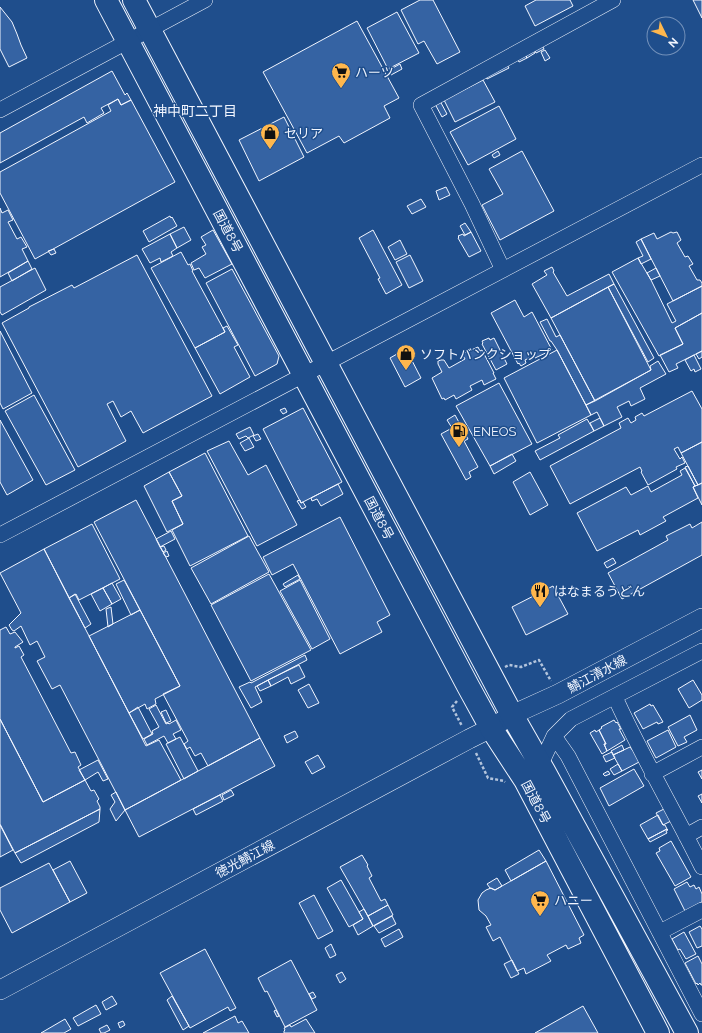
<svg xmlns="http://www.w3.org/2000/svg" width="702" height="1033" viewBox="0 0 702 1033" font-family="Raleway,'Noto Sans JP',sans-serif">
<rect width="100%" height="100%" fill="#1f4e8c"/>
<!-- building -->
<path fill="#3563a3" stroke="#f2f6ff" d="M420,0H433L460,52L437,64L424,41L418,44L401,10Z
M536,0H570L573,6L535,26L525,6Z
M693,0H702V18Z
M0,7L12,22L17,34L21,45L27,58L9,67L0,49Z
M397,12L419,53L388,69L367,28Z
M357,21L399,98L384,106L390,118L344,143L339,136L307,153L263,72Z
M542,45L544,49L536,53L534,49Z
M533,49L535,53L527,58L525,53Z
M545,50L550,58L545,61L541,52Z
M525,54L527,58L519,62L517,58Z
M506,63L509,68L487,79L485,75Z
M400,64L402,69L391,75L389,70Z
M112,71L125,95L127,93L131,100L121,105L118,99L101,108L104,113L87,123L84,117L0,163V133Z
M483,80L495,102L455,122L444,100Z
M118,99L121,105L131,100L175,182L35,259L0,193V172L111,111L108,105Z
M440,101L447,114L442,117L435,104Z
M499,106L516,139L468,165L450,132Z
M284,117L304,157L259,181L239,140Z
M498,151L500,155L494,158L492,155Z
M522,151L554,211L500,240L482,205L503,194L489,169Z
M446,187L450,195L439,200L436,191Z
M421,199L426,207L412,214L407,206Z
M0,208L2,213L8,210L13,220L8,222L17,239L21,237L27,247L22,249L28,261L0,277Z
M170,216L171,218L172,217L177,226L149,242L143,231Z
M465,223L471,232L465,235L460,226Z
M184,227L191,240L177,248L170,234Z
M213,230L232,264L205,278L199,268L194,270L191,263L206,254L202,247L206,245L201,237Z
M373,230L402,285L386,294L378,279L380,278L359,238Z
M471,232L481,251L469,257L458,238L459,237L458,236L463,234L464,236Z
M671,232L673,233L677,232L681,240L677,243L685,257L688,256L693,264L689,266L697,280H700L702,283V286L673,301L641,239L654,233L657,239Z
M170,234L177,248L171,252L173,256L161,262L160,258L150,263L142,249Z
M641,239L651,259L641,264L638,258L643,256L636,242Z
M400,240L407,254L395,260L388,247Z
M54,249L56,253L51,255L48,251Z
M181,252L188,265L190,264L193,271H192L225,332L195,348L151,268Z
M137,255L212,396L143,433L131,411L121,417L113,401L107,404L126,441L78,467L2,323L29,308V307L72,285L74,288Z
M410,255L423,281L409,288L396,262Z
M638,258L651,280L672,323L676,321L667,304L702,286V313L675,328L683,344L659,356L612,272Z
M28,261L32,269L12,281L8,273Z
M552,267L554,271L553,272L567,296L609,274L614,284L551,318L532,284L547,275L544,271Z
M35,268L46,290L2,315L0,312V287Z
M656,268L660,276L651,280L647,273Z
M232,269L279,356L277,364L255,376L206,283Z
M614,284L654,358L648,362L608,287Z
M608,287L651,370L595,401L551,318Z
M515,300L524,317L532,312L552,350L535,358L534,355L532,356L533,359L531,360L529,358L525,360L526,363L521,366L519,363L518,364L491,313Z
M702,313V351L676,364L678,368L669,372L660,355L683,344L675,328Z
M547,319L556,337L560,335L595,401L586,405L557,350L551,341H550L540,322Z
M227,326L238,345L234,347L250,377L220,394L195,348L225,332L223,328Z
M0,331L32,393L3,409L0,403Z
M489,338L490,340L494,338L507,364L496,370L482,344L483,343L482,341Z
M478,347L480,351L482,350L494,373H493L496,379L484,385L482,380L470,386L472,390L456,399L454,395L445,400L444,398L442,399L432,378L442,372L438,364V361L441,360H444L449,368L465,359L462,354Z
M557,350L591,415L537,443L504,378Z
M407,351L421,378L405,387L390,358L397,354L398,356Z
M702,351V357L699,359L696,354Z
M694,355L701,369L695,372L694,369L691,371L685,360Z
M658,361L666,374L640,388L645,399L631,406L629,401L617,407L622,417L604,426L597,412L591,415L586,405L651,370L650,366Z
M499,383L532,444L490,466L456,406Z
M692,391L702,409V442L681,453L678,447L674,449L680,459L682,457L685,463L676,467L677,469L648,485L641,472L642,471L640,467L570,504L550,466L621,428L619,423L628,418L631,423L636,420L635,417L642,413L644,416Z
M34,395L75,470L46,485L5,411Z
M285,408L287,412L283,414L280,410Z
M303,408L342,482L301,503L263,429Z
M455,415L468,439L464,441L478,467L469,472L471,477L466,480L441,434L452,428L447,420Z
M600,418L604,426L594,431L590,423Z
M587,419L594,431L540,460L535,451L560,438L558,435Z
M0,420L33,480L7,495L0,482Z
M250,427L254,435L248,438L246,436L239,439L236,434Z
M258,434L261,439L256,441L253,436Z
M249,438L254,447L245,451L240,443Z
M229,441L248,475L266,465L297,525L257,546L207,451Z
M702,442V483L698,485L681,453Z
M205,453L248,536L190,566L172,530L183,524L172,501L182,496L169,472Z
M512,454L516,461L494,474L490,466Z
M688,466L698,485L695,486L685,467Z
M685,468L695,486L693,487L698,498L663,517L666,521L640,535L638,530L597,551L577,513L626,487L631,495L648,486L651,492L682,475L680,471Z
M169,472L182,496L172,501L183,524L167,532L144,486Z
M530,472L548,505L530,515L513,482Z
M702,483V505L693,487Z
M338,484L343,494L321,506L317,499L312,501L311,498Z
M136,500L260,738L208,766L201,753L195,756L190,747L187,749L184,744L188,741L163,694L180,686L94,522Z
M300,500L301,503L303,502L306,507L302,509L297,501Z
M340,517L390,615L377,622L382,632L340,654L293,564L272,575L263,557Z
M702,522V555L622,599L608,573L668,540L666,536L690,524L692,528Z
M92,524L120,579L79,600L76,594L69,598L44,549Z
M171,531L175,539L160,547L156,539Z
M249,536L269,572L211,604L191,568Z
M164,546L166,550L163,552L160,547Z
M44,549L146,746L159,740L181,780L125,810L60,685L52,689L37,661L45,657L37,641L30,645L21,626L14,631L12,630L9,625L21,613L0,573Z
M167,551L169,556L166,557L163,553Z
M613,558L616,563L607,568L604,563Z
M269,574L311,650L251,681L211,605Z
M298,575L300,579L285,587L283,584Z
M124,580L140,610L131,615L116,584Z
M300,580L330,639L312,649L280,591Z
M112,583L121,599L112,604L103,588Z
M553,586L568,614L526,635L512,607Z
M103,588L112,604L100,611L91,594Z
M75,594L91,624L85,628L69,598Z
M111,607L113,624L108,627L106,609Z
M140,610L180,686L155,699L156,704L147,709L145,704L129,713L89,636Z
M6,627L10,634L15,632L23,642L15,647V648L19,646L24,655L21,657L71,753L75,752L81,765L78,767L85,780L43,802L0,719V630Z
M305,655L307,660L255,687L262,702L251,708L239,687L250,682L251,683Z
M299,665L305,677L291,684L288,677L271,686L268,680Z
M268,680L271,686L260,691L257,686Z
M693,680L702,695V700L689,708L678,689Z
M309,684L319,703L308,708L298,690Z
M650,704L651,706L653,705L663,722L658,724L657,722L643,729L634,713Z
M156,705L166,724L168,723L169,724L176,720L181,730L173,734L176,739L168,743L164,736L147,745L144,739L153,734L152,731L159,727L149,709Z
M138,707L152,734L143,739L129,713Z
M166,710L171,721L166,723L161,712Z
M690,715L697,730L684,737L687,742L678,746L668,727Z
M0,719L43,802L85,780L91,791L94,790L99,799L97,801L100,807V809L15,853L0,824Z
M614,720L616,723L617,722L621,729H619L625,740L607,751L604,744H606L599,730L602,728L601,727Z
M595,730L596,732L599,730L606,744H604L607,751L602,754L590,733Z
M668,730L676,747L656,758L647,741Z
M295,731L298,737L287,743L284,736Z
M180,737L198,771L184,779L166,744Z
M260,738L275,766L139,837L125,810Z
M622,745L624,750L613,755L611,751Z
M630,747L641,761L622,771L613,755Z
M612,752L615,758L606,762L603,756Z
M318,755L325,767L312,774L305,762Z
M98,760L108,779L103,781L98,772L85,780L79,770Z
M618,764L622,771L614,775L610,769Z
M634,769L644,786L609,806L600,788Z
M702,770V779L698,772Z
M608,771L610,774L605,776L603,774Z
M231,790L234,795L224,800L222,795Z
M116,792L125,810L116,821L110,809L115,802L111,795Z
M702,794V803L698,796Z
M220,795L223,801L196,815L193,809Z
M666,808L673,820L663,825L656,813Z
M100,809L99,822L21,863L15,853Z
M658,815L663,825H665L667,829L648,839L640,825Z
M0,825L13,850L0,857Z
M667,829L668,830L666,831L667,833L650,842L648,839Z
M671,841L691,877L675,886L656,853L660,851L659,848Z
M539,850L546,861L511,881L505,870Z
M362,855L368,865L367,866L372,876L369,878L381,901L385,899L388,905L368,916L340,867Z
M70,861L87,893L70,902L53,870Z
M546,861L584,935L579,938L581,943L568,949L566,945L547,955L551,961L526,974L524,968L517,971L500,937L493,941L486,927L491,925L486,916L479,910L478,900L482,893L486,890L491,888L495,890Z
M49,863L70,902L12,933L0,910V888Z
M497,878L502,886L495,890L490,888L487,884Z
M341,880L363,919L349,927L327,888Z
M687,882L690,887L694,885L696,889L699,887L702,894V902L685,911L674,889Z
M314,895L333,931L318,939L299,903Z
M388,905L393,915L373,926L368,916Z
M364,909L373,926L358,935L353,925L363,919L359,912Z
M392,916L396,924L379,933L374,926Z
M700,926L702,929V946L697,948L689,932Z
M399,929L403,937L385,947L381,939Z
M684,932L696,954L686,959L680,949L678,950L672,939Z
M331,944L336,955L330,958L325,948Z
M205,949L236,1008L230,1011L228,1007L190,1028L160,973Z
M698,956L702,964V985H701L700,983L698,985L697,983L696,984L685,963Z
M291,960L317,1010L285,1027L267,991L265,992L258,978Z
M512,960L519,974L511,978L504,964Z
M342,972L346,979L340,983L336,975Z
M313,992L316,997L312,999L309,994Z
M112,996L117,1004L106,1010L102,1002Z
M172,996L189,1026L183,1030L167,1000Z
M96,1005L101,1014L78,1026L73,1018Z
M583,1006L598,1033H535Z
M276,1010L279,1016L277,1017L274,1011Z
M235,1016L238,1023L242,1021L249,1033H203Z
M65,1019L71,1029L64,1033H41Z
M306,1019L315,1033H284V1031L285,1030L284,1028L290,1025L291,1027Z
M123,1021L125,1025L120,1028L118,1023Z
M107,1025L110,1030L104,1033H101L99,1029Z"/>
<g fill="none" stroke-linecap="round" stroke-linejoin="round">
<!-- minor casing -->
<g stroke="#f2f6ff" stroke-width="16">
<path id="minor" d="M0,110L205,0
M503,270L472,204L421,105L613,0
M0,535L702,165
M615,697C641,755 674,810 702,867
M554,736L568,756L702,1014
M540,766L554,736L571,719L702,651
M652,774L702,747
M686,836L702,827
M660,932L702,910"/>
</g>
<!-- major casing -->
<g stroke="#f2f6ff" stroke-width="20">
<path id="major" d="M0,990L469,739L491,728L512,715L558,694L702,618"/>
</g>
<!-- highway casing -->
<g stroke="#f2f6ff" stroke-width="24">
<path id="highway" d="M106,0L468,686L491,728L525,780L658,1033
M134,0L512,715L544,771L687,1033"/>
</g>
<!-- path -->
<path stroke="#b3c4dc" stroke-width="2.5" stroke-dasharray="3 2" stroke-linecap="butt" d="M505,667L509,665L521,667L539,660L551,681
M457,701L452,707L462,726
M476,753L488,778L504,781L505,782"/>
<!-- minor -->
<use href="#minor" stroke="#1f4e8c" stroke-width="15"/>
<!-- major -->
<use href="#major" stroke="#1f4e8c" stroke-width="19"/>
<!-- highway -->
<use href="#highway" stroke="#1f4e8c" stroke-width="22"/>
</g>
<!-- icons -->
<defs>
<g id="supermarket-pin" transform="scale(1)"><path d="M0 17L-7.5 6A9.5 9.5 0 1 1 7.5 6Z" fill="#ffb74d" stroke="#1f4e8c"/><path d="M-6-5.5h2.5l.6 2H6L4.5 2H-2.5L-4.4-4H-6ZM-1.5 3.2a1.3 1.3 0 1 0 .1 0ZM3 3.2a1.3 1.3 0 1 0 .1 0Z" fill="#111"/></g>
<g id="shop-pin" transform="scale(1)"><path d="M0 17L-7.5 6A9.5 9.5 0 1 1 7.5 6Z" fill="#ffb74d" stroke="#1f4e8c"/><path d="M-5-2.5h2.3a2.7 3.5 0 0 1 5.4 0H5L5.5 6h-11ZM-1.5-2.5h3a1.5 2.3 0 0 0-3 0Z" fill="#111"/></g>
<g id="fuel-pin" transform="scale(1)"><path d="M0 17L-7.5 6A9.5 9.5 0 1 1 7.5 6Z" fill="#ffb74d" stroke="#1f4e8c"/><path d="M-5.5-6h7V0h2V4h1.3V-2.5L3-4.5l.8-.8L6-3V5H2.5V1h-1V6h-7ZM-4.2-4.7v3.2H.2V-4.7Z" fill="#111"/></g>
<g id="restaurant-pin" transform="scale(1)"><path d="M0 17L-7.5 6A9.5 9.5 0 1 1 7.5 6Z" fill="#ffb74d" stroke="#1f4e8c"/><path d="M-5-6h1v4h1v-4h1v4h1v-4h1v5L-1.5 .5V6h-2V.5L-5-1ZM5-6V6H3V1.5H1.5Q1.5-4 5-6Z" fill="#111"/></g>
</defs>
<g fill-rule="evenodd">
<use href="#supermarket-pin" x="341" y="72"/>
<use href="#shop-pin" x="270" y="133"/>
<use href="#shop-pin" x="406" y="354"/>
<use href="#fuel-pin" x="459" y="431"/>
<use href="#restaurant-pin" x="540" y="591"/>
<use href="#supermarket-pin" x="540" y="900"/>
</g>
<g text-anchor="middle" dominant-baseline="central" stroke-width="3" stroke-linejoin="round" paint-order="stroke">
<!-- poi labels -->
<g font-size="13" fill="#f2f6ff" stroke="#1f4e8c" text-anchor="start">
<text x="355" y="72">ハーツ</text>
<text x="284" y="133">セリア</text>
<text x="420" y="354">ソフトバンクショップ</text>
<text x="473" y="431">ENEOS</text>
<text x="554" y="591">はなまるうどん</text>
<text x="554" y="900">ハニー</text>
</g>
<!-- street labels -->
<g font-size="13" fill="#f2f6ff" stroke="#1f4e8c">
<text transform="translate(228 231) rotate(62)">国道8号</text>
<text transform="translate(379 518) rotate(62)">国道8号</text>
<text transform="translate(597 674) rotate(-28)">鯖江清水線</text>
<text transform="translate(536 802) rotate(62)">国道8号</text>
<text transform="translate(245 859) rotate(-28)">徳光鯖江線</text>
</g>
<!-- neighbourhood labels -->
<g font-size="14" fill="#f2f6ff" stroke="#1f4e8c">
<text x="195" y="111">神中町二丁目</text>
</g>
</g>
<!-- north arrow -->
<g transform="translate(666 36) rotate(133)"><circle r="19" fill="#1f4e8c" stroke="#7391ba"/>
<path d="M0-3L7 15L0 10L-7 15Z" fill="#ffb74d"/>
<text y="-6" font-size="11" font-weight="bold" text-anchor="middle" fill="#f2f6ff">N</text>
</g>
</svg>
